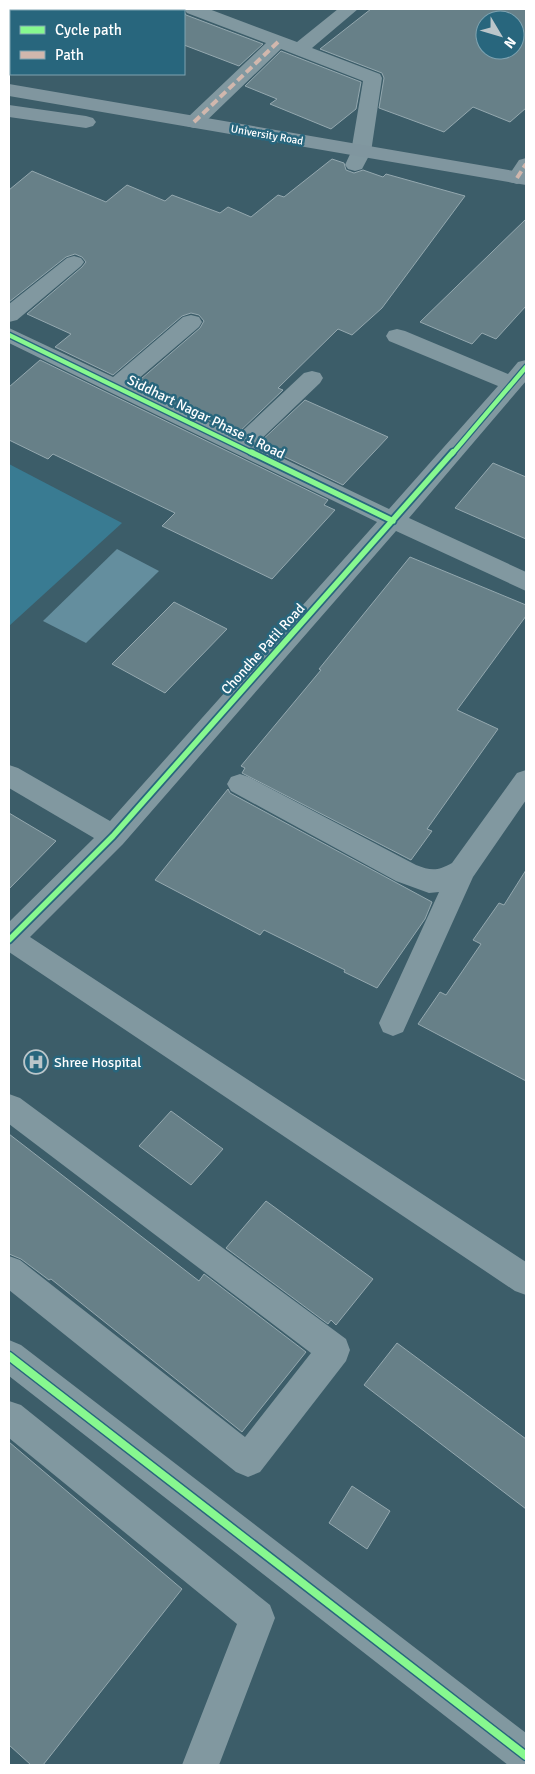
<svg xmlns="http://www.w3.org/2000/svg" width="535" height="1774" viewBox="0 0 535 1774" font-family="Signika,sans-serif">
<rect width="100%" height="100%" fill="#3c5d69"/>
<!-- green -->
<path fill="#397b92" d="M9,464L122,523L9,626Z"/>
<!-- water -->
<path fill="#648e9e" d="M117,549L159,571L86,643L43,621Z"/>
<!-- building -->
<path fill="#678088" stroke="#94a8af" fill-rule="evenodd" d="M371,9H526V108L510,122L473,107L444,132L379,108L384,78L382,73L320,49ZM485,20H515V50H485Z
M184,12L186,15L263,44L239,66L184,45Z
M281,51L361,82L356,109L331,129L270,104L277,99L245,86Z
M332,159L344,163L346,170L354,173L363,170L383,177L386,174L465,196L382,308L352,335L338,329L278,388L283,390L237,434L134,385L200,328L204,321L199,315L191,313L182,316L113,375L55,347L71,334L27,314L82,267L86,262L82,257L75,254L66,257L9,302V190L32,171L106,202L127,185L165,201L172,195L220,213L228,207L251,217L278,195L284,197Z
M526,219V306L496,339L482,333L472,344L420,322Z
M40,360L328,500L324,505L335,510L272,579L162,526L175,513L53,454L48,459L9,440V387Z
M305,400L388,437L343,485L258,444Z
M493,463L526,477V539L455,508Z
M410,557L526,605V616L457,710L498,729L427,829L432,831L411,860L242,773L245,768L241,766L321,670L319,669Z
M174,602L227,629L165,693L112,664Z
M228,789L230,793L432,902L425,919L377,988L344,972L345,970L264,930L260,935L155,880Z
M9,813L56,841L9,889Z
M526,870V1081L418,1024L440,992L446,995L481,944L473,940L499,903L504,905Z
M171,1111L223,1149L191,1185L139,1146Z
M9,1134L199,1281L204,1274L306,1352L242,1432L51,1279L49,1280L21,1259L9,1254Z
M266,1201L373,1279L336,1325L331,1320L328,1324L226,1248Z
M397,1343L526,1439V1509L364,1385Z
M9,1442L182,1589L43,1765H31L9,1745Z
M352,1486L390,1511L367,1549L329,1523Z"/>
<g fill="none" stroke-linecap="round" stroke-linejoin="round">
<!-- minor -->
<path fill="#8198a0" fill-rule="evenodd" d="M46,9H65L63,11H44Z
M184,9H209L297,42L338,9H358L312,48L380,74L382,78L371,152L362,169L355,171L348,169L345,165L351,152L363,81L281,49L201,126L194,128L187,126L184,122L187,118L266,43L187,13Z
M9,41H11V53H9Z
M526,158V179L524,182L517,184L510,182L507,178L519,160Z
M74,256L81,258L84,262L81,266L17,320L9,322V304L67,258Z
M191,315L199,317L202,322L199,327L131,385L237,436L304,373L312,371L320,373L323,378L320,383L255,445L389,509L498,386L389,341L386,336L389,331L397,329L405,331L508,374L518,362L526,360V381L409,518L526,572V591L396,531L123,844L30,937L526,1262V1295L515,1291L9,952V922L94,838L9,788V765L18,768L110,821L377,522L9,343V328L113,377L183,317Z
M526,770V800L473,877L403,1032L393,1036L383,1032L379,1023L439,892L429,893L396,881L231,791L227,784L231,777L240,774L249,777L416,865C431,871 438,871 452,863L517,773Z
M9,1094L20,1098L346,1339L350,1350L346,1361L260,1472L248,1477L236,1472L9,1290V1256L20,1260L245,1437L311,1353L9,1124Z
M9,1340L21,1345L526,1733V1765H508L9,1376Z
M9,1401L21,1405L270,1605L275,1618L219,1765H182L237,1624L9,1438Z"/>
<!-- major -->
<path fill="#80969f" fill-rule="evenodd" d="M9,84L526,173V185L9,96Z
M9,105L86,116L93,118L96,122L93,126L86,128L9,117Z"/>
<!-- quiet -->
<path stroke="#d1b7ad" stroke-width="4" stroke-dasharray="8 4" stroke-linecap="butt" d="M194,122L278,42
M517,178L526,164"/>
<!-- cycleway-far2 casing -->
<g stroke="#28667d" stroke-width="7">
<path id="cycleway-far2" d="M9,335L254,454
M452,454L526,367"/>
</g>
<!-- cycleway-far1 casing -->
<g stroke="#28667d" stroke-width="9">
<path id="cycleway-far1" d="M251,452L393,521
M9,940L113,836L453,452"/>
</g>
<!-- cycleway casing -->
<g stroke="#28667d" stroke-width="11">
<path id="cycleway" d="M9,1356L526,1756"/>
</g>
<!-- cycleway-far2 -->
<use href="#cycleway-far2" stroke="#87f88f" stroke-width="4.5"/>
<!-- cycleway-far1 -->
<use href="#cycleway-far1" stroke="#87f88f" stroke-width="5.5"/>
<!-- cycleway -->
<use href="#cycleway" stroke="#87f88f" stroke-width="8"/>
</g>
<!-- icons -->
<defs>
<g id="hospital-ring" transform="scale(1.25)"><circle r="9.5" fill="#28667d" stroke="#bbc6ca" stroke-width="1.5"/><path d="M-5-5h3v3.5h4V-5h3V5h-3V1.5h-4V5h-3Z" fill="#bbc6ca"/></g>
</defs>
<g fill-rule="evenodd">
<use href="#hospital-ring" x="36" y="1062"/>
</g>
<g text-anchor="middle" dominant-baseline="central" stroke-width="5" stroke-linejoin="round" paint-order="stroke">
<!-- far-street labels -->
<g font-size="11" fill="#fff" stroke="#28667d">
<text transform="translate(267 135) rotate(10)">University Road</text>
</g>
<!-- street labels -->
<g font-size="14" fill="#fff" stroke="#28667d">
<text transform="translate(206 417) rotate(26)">Siddhart Nagar Phase 1 Road</text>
<text transform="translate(263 649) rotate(-48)">Chondhe Patil Road</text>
</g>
<!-- poi labels -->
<g font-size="14" fill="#fff" stroke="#28667d" text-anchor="start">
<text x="54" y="1062">Shree Hospital</text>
</g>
</g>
<!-- border -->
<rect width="535" height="1774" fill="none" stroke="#ffffff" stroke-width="20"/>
<!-- legend -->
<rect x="10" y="10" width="175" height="65" fill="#28667d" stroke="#7ea3b1"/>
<rect x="20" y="26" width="25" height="8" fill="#87f88f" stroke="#7ea3b1"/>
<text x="55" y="35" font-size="15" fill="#ffffff">Cycle path</text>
<rect x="20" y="51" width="25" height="8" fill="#d1b7ad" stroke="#7ea3b1"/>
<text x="55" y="60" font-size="15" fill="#ffffff">Path</text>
<!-- north arrow -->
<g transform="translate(500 35) rotate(128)"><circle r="24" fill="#28667d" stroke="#7ea3b1"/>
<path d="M0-4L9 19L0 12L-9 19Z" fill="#bbc6ca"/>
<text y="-8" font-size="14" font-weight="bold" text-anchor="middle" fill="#ffffff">N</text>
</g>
</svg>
